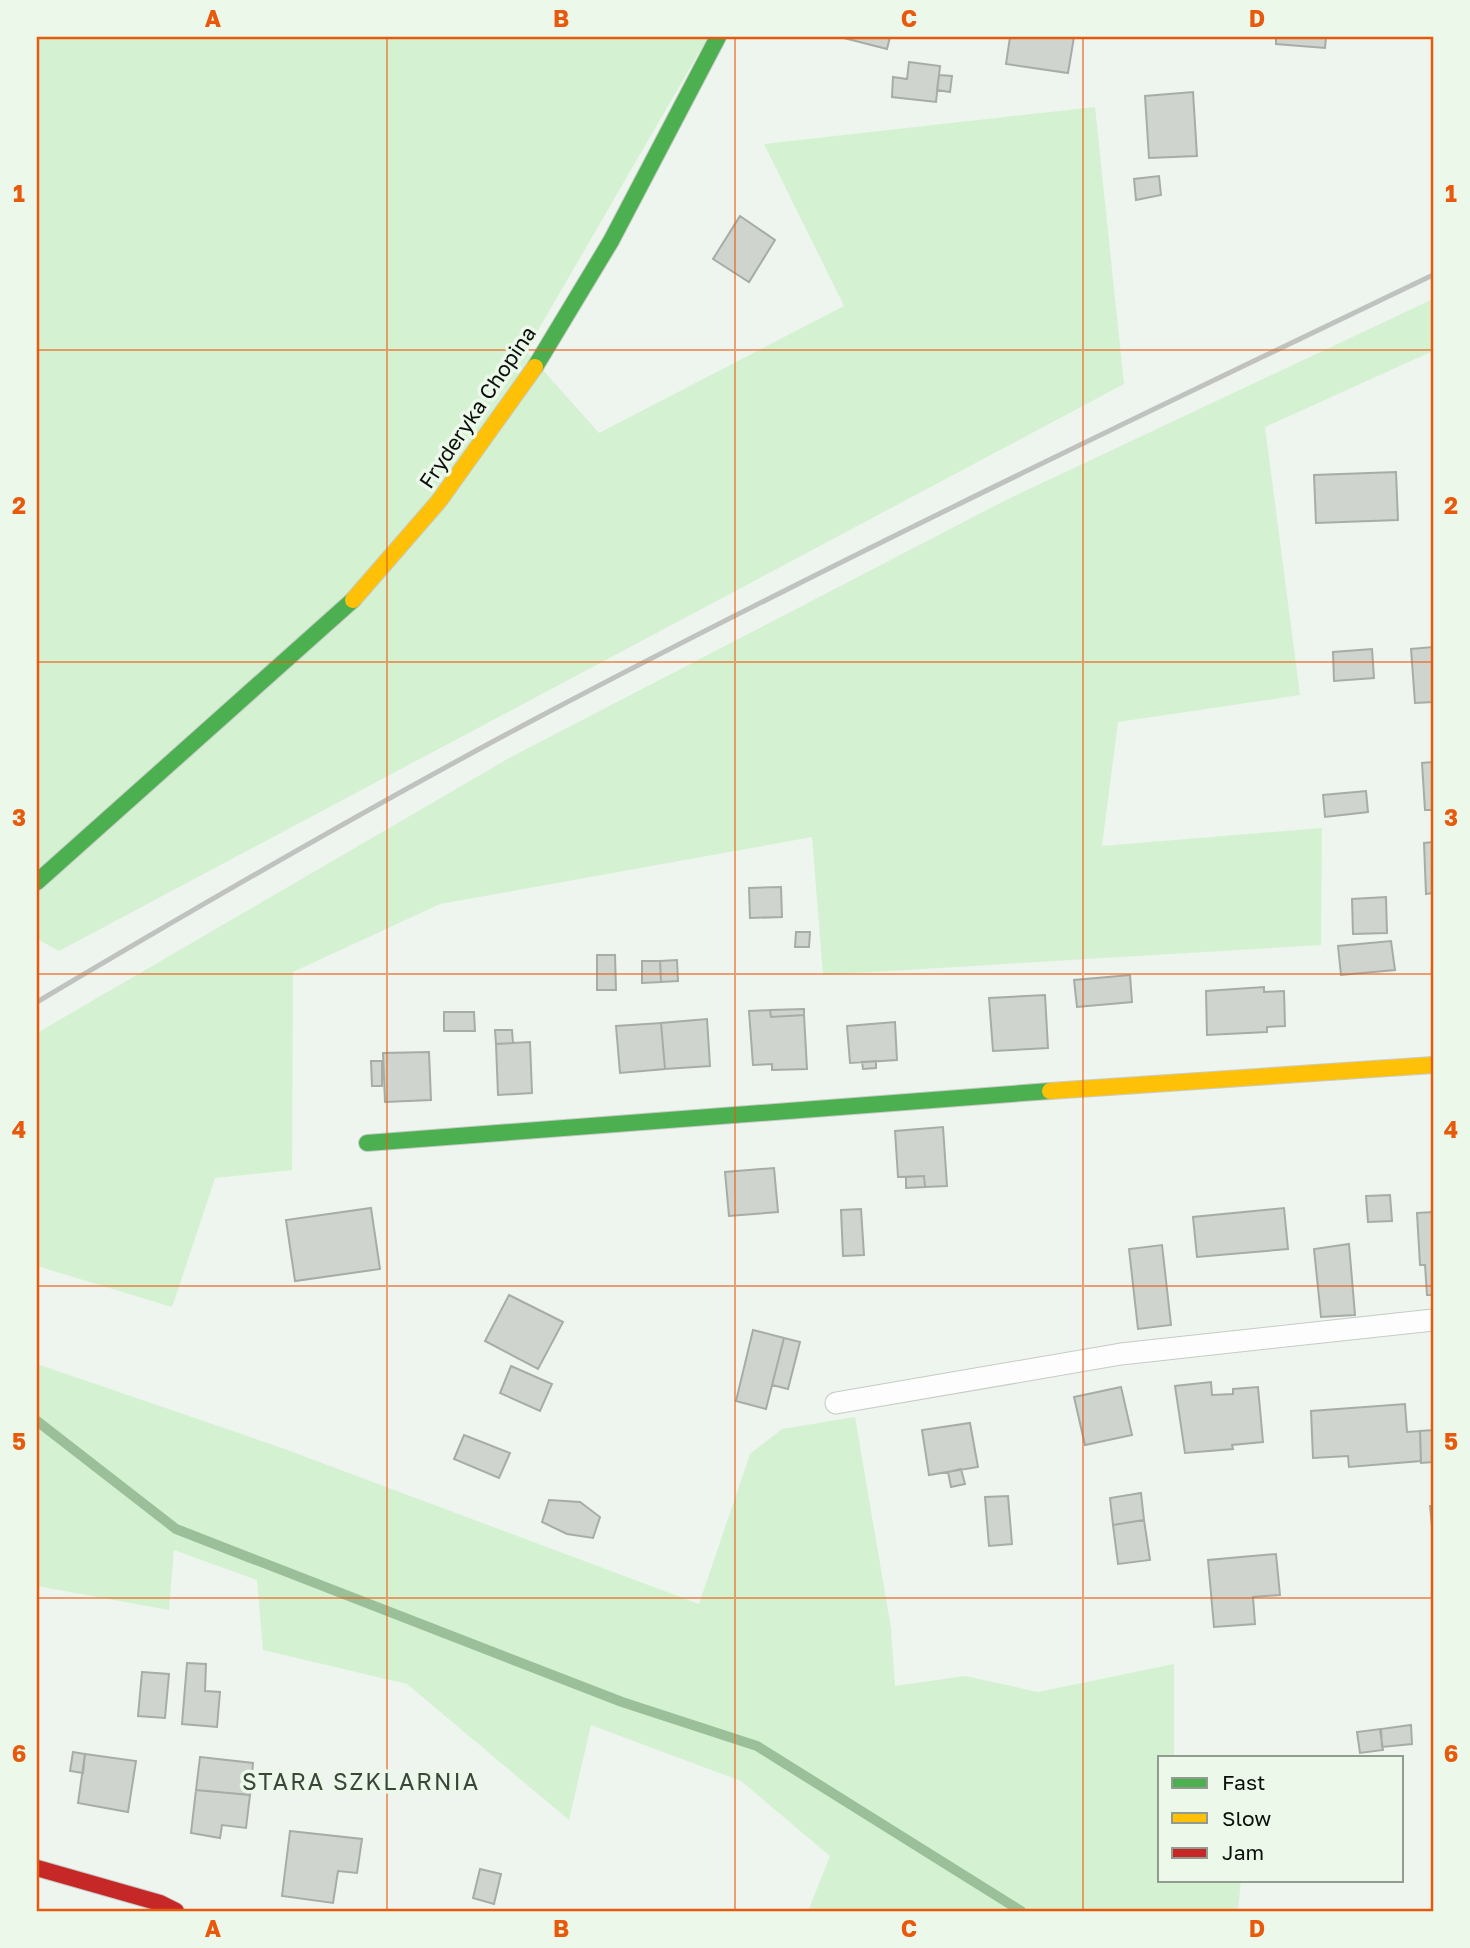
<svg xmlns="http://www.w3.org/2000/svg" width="1470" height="1948" viewBox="0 0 1470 1948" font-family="'Golos Text',sans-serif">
<rect width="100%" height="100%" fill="#eef4ee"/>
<!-- green -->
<path fill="#d4f2d2" d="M37,37H708L526,351L599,433L844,306L764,144L1095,107L1124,384L59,951L37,939Z
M1433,299V351L1265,427L1300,695L1118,722L1102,846L1322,828L1321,945L823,975L812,837L440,904L293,972L292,1170L215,1178L172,1307L37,1266V1033L511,757L1006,500Z
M37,1364L282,1448L699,1604L750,1454L782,1429L855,1417L891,1628L895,1686L965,1676L1038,1692L1174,1664V1757H1160V1880H1241L1238,1911H808L830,1856L741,1781L591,1725L569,1820L407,1684L263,1650L257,1580L174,1550L169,1610L37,1586Z"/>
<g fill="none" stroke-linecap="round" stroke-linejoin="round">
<!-- stream -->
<path stroke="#9bc099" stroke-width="10" d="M37,1421L176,1529L622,1702L757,1746L1021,1911"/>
</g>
<!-- building -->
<path fill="#cfd4ce" stroke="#a8aca8" stroke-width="2" d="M840,37H890L887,49Z
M1010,37H1074L1068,73L1006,64Z
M1276,37H1326L1325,48L1276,44Z
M909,62L940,66L936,102L892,97L893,77L907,79Z
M939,75L952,76L950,92L937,90Z
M1193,92L1197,156L1149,158L1145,96Z
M1159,176L1161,195L1136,200L1134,179Z
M740,216L775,240L749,282L713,259Z
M1396,472L1398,520L1316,523L1314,475Z
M1433,647V702L1415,703L1411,649Z
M1372,649L1374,678L1334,681L1333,652Z
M1433,762V810H1425L1422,763Z
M1366,791L1368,812L1325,817L1323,795Z
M1433,842V893L1426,894L1424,843Z
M781,887L782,917L750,918L749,888Z
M1386,897L1387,933L1353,934L1352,899Z
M796,932H810L809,947H795Z
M1391,941L1395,970L1341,975L1338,946Z
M597,955H615L616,990H597Z
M677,960L678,981L661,982L660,961Z
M642,961H660L661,982L642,983Z
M1130,975L1132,1002L1077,1007L1074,980Z
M1264,987V992L1284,991L1285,1026L1267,1027V1032L1207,1035L1206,991Z
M1045,995L1048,1048L993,1051L989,998Z
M804,1009V1015L771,1017L770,1010Z
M770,1010L771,1017L804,1015L807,1069L772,1070V1064L753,1065L749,1011Z
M444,1012H474L475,1031H444Z
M707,1019L710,1066L665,1069L661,1023Z
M895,1022L897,1060L850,1063L847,1026Z
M661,1023L665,1069L620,1073L616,1026Z
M495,1030H512L513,1043L496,1044Z
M530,1042L532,1093L498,1095L496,1044Z
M429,1052L431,1100L385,1102L383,1053Z
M371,1061H382V1086H372Z
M876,1061V1068L863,1069L862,1062Z
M943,1127L947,1186L925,1187L924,1176L898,1177L895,1131Z
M774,1168L778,1212L729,1216L725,1172Z
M924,1176L925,1187L906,1188V1177Z
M1390,1195L1392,1221L1368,1222L1366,1196Z
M371,1208L380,1269L295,1281L286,1220Z
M1284,1208L1288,1249L1197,1257L1193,1217Z
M861,1209L864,1255L843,1256L841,1210Z
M1433,1212V1295H1427L1425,1265H1420L1417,1213Z
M1349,1244L1355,1315L1321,1317L1314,1249Z
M1162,1245L1171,1325L1138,1329L1129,1249Z
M509,1295L563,1322L538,1369L485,1341Z
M753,1330L784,1338L766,1409L736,1401Z
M784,1338L800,1342L788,1389L772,1385Z
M511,1366L552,1384L540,1411L500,1393Z
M1211,1382L1212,1395L1233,1394V1389L1258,1387L1263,1442L1232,1445L1233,1449L1185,1453L1175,1386Z
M1121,1387L1132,1435L1085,1445L1074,1397Z
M1405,1404L1407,1432L1420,1431L1421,1461L1349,1467L1348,1456L1313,1458L1311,1411Z
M970,1423L978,1467L929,1475L922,1430Z
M1433,1430V1462L1421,1463L1420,1431Z
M464,1435L510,1453L499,1478L454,1459Z
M961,1469L965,1484L951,1487L948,1472Z
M1141,1493L1144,1520L1113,1525L1110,1498Z
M1008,1496L1012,1544L989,1546L985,1497Z
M549,1500L580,1502L600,1517L593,1538L567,1534L542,1522Z
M1430,1506H1433V1536Z
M1144,1520L1150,1560L1118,1564L1113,1525Z
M1276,1554L1280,1595L1253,1597L1255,1624L1214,1627L1208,1560Z
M187,1663L206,1664L205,1691L220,1692L217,1727L182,1724Z
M142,1672L169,1674L165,1718L138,1716Z
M1411,1725L1412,1744L1382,1747L1381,1729Z
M1380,1729L1383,1750L1360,1753L1357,1732Z
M73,1752L85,1754L83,1773L70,1771Z
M85,1754L136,1761L128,1812L78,1803Z
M200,1757L253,1763L250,1795L196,1790Z
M196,1790L250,1795L246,1828L222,1825L220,1838L191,1833Z
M290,1831L362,1839L357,1873L338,1871L333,1903L282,1896Z
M480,1869L501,1874L494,1904L473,1898Z"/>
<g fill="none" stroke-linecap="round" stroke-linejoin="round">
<!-- lane casing -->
<g stroke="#c6cbc6" stroke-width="23">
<path id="lane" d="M836,1403L1121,1354L1433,1320"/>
</g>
<!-- fast casing -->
<g stroke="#c6cbc6" stroke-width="18">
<path id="fast" d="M535,367L611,241L718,37
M37,882L353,600
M367,1143L1050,1091"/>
</g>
<!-- slow casing -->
<g stroke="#c6cbc6" stroke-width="18">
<path id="slow" d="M353,600L439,501L535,367
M1050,1091L1433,1065"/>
</g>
<!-- jam casing -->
<g stroke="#c6cbc6" stroke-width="18">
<path id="jam" d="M37,1868L160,1903L176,1911"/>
</g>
<!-- lane -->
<use href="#lane" stroke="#fcfdfc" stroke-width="21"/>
<!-- fast -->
<use href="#fast" stroke="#4caf50" stroke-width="16"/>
<!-- slow -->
<use href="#slow" stroke="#ffc107" stroke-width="16"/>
<!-- jam -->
<use href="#jam" stroke="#c62828" stroke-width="16"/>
<!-- rail -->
<path stroke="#c0c2c0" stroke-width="5" d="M37,1002C202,904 369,807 539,717C833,562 1133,419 1433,275"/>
</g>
<!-- grid -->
<path fill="none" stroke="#e8590c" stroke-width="2" stroke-opacity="0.55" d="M387,37V1911M735,37V1911M1083,37V1911M37,350H1433M37,662H1433M37,974H1433M37,1286H1433M37,1598H1433"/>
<g text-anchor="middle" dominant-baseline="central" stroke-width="7" stroke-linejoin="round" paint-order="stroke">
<!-- street labels -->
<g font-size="21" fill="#0b0f0a" stroke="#ebf8ea">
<text transform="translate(477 407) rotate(-56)">Fryderyka Chopina</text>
</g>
<!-- neighbourhood labels -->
<g font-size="23" letter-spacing="2" fill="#3b453a" stroke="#ebf8ea">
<text x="361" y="1781">STARA SZKLARNIA</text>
</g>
</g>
<!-- border -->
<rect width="1470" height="1948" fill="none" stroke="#ebf8ea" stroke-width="77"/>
<!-- legend -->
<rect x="1158" y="1756" width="245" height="126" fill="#ebf8ea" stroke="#919b90" stroke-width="2"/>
<rect x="1172" y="1778" width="35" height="10" fill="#4caf50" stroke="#919b90" stroke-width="2"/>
<text x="1222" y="1790" font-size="21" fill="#0b0f0a">Fast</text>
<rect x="1172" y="1813" width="35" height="10" fill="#ffc107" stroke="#919b90" stroke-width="2"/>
<text x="1222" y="1826" font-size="21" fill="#0b0f0a">Slow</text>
<rect x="1172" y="1848" width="35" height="10" fill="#c62828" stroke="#919b90" stroke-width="2"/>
<text x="1222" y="1860" font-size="21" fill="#0b0f0a">Jam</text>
<rect x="38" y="38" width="1394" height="1872" fill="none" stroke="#e8590c" stroke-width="2.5"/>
<g font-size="23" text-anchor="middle" font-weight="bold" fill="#e8590c">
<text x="213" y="27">A</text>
<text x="561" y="27">B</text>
<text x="909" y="27">C</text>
<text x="1257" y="27">D</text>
<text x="19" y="202">1</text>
<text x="1451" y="202">1</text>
<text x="19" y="514">2</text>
<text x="1451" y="514">2</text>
<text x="19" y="826">3</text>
<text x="1451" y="826">3</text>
<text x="19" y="1138">4</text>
<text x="1451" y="1138">4</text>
<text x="19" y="1450">5</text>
<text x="1451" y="1450">5</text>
<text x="19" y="1762">6</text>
<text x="1451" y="1762">6</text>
<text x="213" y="1937">A</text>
<text x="561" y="1937">B</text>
<text x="909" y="1937">C</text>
<text x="1257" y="1937">D</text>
</g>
</svg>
